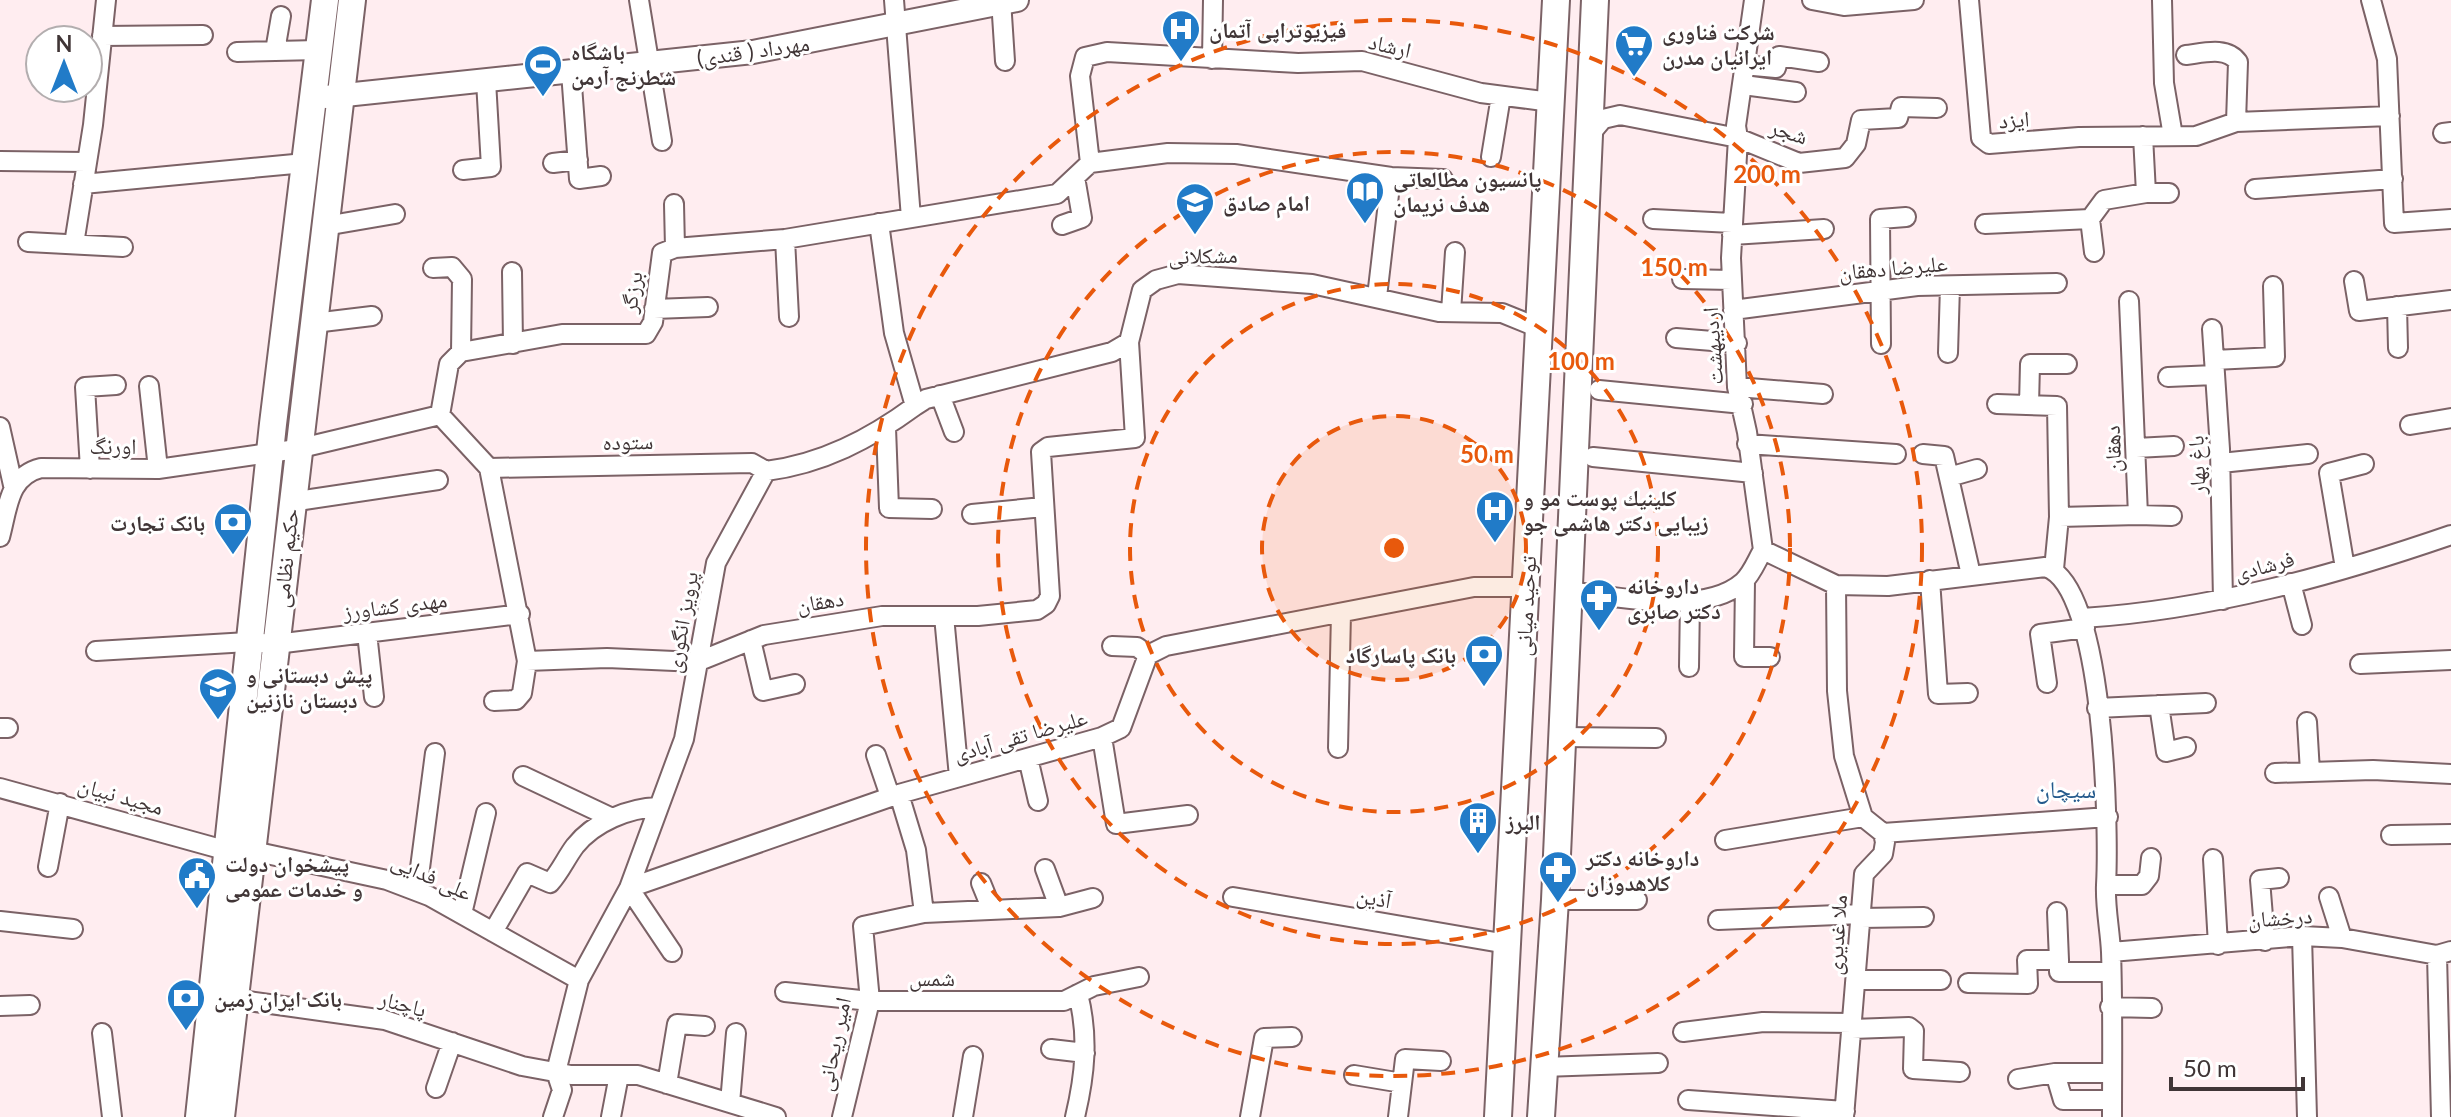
<svg xmlns="http://www.w3.org/2000/svg" width="2451" height="1117" viewBox="0 0 2451 1117" font-family="Lato,'Noto Naskh Arabic',sans-serif">
<rect width="100%" height="100%" fill="#ffedf0"/>
<g fill="none" stroke-linecap="round" stroke-linejoin="round">
<!-- minor casing -->
<g stroke="#7b6266" stroke-width="22">
<path id="minor" d="M639,0L662,141
M894,0L911,218
M1001,0L1005,61
M1754,0L1736,126L1738,138L1731,258L1737,387L1747,432L1763,550
M1812,0L1844,6L1914,0
M1969,0L1981,138L1989,144L2079,137L2196,136L2236,122L2390,116
M2162,0L2164,83L2173,136
M2371,0L2387,59L2394,223L2451,219
M102,36L203,35
M275,51L281,16
M237,52L318,50
M2186,55C2203,53 2227,46 2238,62L2236,122
M1212,59L1213,0
M1754,66L1776,68L1779,56L1819,62
M571,72L579,179L601,176
M1751,86L1796,92
M1592,132L1603,119L1620,115L1738,138L1799,163L1845,158L1856,144L1861,120L1898,118L1901,107L1937,108
M2443,133L2451,132
M1491,157L1501,96
M0,161L86,162
M553,163L578,160
M1090,163L1080,76L1085,57L1107,52L1298,63L1362,61L1481,93L1551,102
M463,170L491,167L486,81
M83,184L305,163
M2255,189L2393,179
M2146,193H2169
M674,204L675,248
M1653,219L1732,223
M2090,219L2094,252
M1985,224L2090,219L2104,200L2146,193L2143,136
M1062,225L1082,218L1075,177
M325,226L395,214
M1732,235L1824,229
M785,239L789,317
M28,242L123,247
M74,244L93,125L106,0
M433,268L452,267L462,279L461,352
M512,272L513,344
M1682,279L1732,280
M2354,281L2359,311L2451,300
M1377,297L1391,177
M2397,306L2398,348
M654,309L708,307
M1733,310L1917,286L2057,283
M1451,312L1455,252
M314,323L372,316
M2212,329L2220,449L2223,600
M1676,338L1737,343
M1881,344L1880,219L1906,217
M1948,353L1950,286
M2214,360L2275,357L2273,286
M2168,377L2215,375
M149,386L158,469
M1737,387L1823,394
M1599,390L1743,404
M940,395L954,432
M1997,404L2057,406L2059,517L2054,569
M2029,405L2030,364H2067
M915,406L926,399L1112,352L1129,342
M440,415L449,364L461,352L562,334H646L653,322L662,253L675,248L785,239L1057,194L1090,163L1168,153L1236,154L1391,177L1443,179
M440,415L489,468L527,661L522,693L516,700L494,701
M2410,425L2451,418
M0,427L13,485
M886,428L889,508L932,509
M1747,444L1896,454
M2136,448L2174,446
M1923,454L1944,456L1971,575
M1593,457L1753,473
M2221,463L2308,454
M489,468L752,463L766,471
M90,469L85,387L116,385
M1949,477L1977,469
M291,502L438,480
M972,514L1043,507
M2138,515L2172,516
M2059,517L2138,515L2129,301
M0,537C8,508 8,476 41,468L158,469L297,449L440,415
M1763,550L1836,585L1888,586L2045,567C2105,583 2109,830 2106,885C2105,907 2110,930 2111,952C2113,1007 2112,1062 2112,1117
M2345,568L2329,473L2364,464
M1930,580L1938,694L1968,693
M1745,581L1744,657H1770
M2291,583L2302,625
M1836,585L1837,691L1844,756L1863,817L1883,833L1885,842L1883,854L1864,874L1844,1117
M1567,591C1616,596 1703,617 1743,582C1752,574 1757,560 1763,550
M944,616L959,777
M2083,618C2209,610 2332,576 2451,535
M367,633L374,697
M751,640L763,691L795,684
M1112,646L1137,647L1148,655
M96,651L248,642L276,644L520,614
M527,661L607,658L697,662L764,635L882,616H978L1037,610L1046,604L1050,596L1041,452L1048,447L1135,438L1129,342L1142,290L1156,280L1178,274L1312,284L1439,312L1502,313L1539,328
M2360,664L2451,660
M1689,667L1690,600
M2047,683L2040,634L2085,628
M2159,705L2166,752L2186,747
M2097,708L2206,703
M2307,722L2310,772
M0,728H8
M1102,737L1116,824L1188,815
M1562,737L1656,738
M1338,748L1341,613
M876,755L890,796
M1028,758L1038,801
M2275,773L2373,770L2451,774
M523,776L612,818
M0,788L228,851
M899,794L916,850L924,913
M1883,833L2108,817
M2391,835L2451,834
M1725,840L1863,817
M253,851L387,880L429,896L579,980
M2213,859L2218,945
M48,867L60,803
M1045,869L1059,907
M981,883L992,910
M2106,885H2142L2149,876L2151,858
M417,891L435,753
M1233,897L1507,944
M2329,897L2342,938
M1555,900H1637
M2057,912L2059,960
M462,914L486,813
M1861,918L1924,917
M1718,920L1861,914
M0,921L73,929
M493,932L527,873L550,883C560,872 566,858 575,846C594,822 629,808 658,807
M2302,936L2307,1117
M2265,941L2260,880L2279,878
M672,952L629,888L899,794L1102,737L1121,728L1148,655L1166,646L1474,587H1526
M2111,952L2302,936L2342,938L2437,955L2451,951
M2437,955L2441,1117
M1856,980H1941
M1968,983L2028,984L2027,960H2059V972H2111
M785,992L870,1001H1064L1094,986L1139,977
M234,999L385,1020L522,1066L571,1075H638L776,1117
M0,1006L30,1005
M2110,1007L2152,1008
M1852,1029L1909,1027L1914,1031L1913,1069L1960,1072
M1683,1032L1763,1022L1853,1023
M102,1033L112,1117
M1051,1049L1085,1053
M1543,1067L1658,1063
M556,1072L579,980L629,888L684,739L716,563L766,471C822,464 870,439 915,406L894,333L879,223
M2055,1073H2112
M1354,1075L1402,1083
M2018,1079L2055,1073L2063,1100H2112
M667,1084L677,1024L705,1026
M436,1088L452,1042
M1688,1100L1845,1111
M730,1103L736,1033
M553,1117L562,1090L556,1072
M611,1117L619,1075
M842,1117L870,1001L863,926L924,913L1059,907L1093,898
M963,1117L973,1056
M1075,1117C1085,1075 1089,1037 1078,994
M1250,1117L1264,1038L1292,1037
M1398,1117L1405,1059L1441,1061"/>
</g>
<!-- tertiary casing -->
<g stroke="#7b6266" stroke-width="26">
<path id="tertiary" d="M326,97L753,52L1017,0"/>
</g>
<!-- secondary casing -->
<g stroke="#7b6266" stroke-width="30">
<path id="secondary" d="M199,1117L273,424L325,0
M221,1117L352,0
M1498,1117L1556,0
M1541,1117L1555,900L1595,0"/>
</g>
<!-- minor -->
<use href="#minor" stroke="#fff" stroke-width="18"/>
<!-- tertiary -->
<use href="#tertiary" stroke="#fff" stroke-width="22"/>
<!-- secondary -->
<use href="#secondary" stroke="#fff" stroke-width="26"/>
</g>
<!-- distance rings -->
<circle cx="1394" cy="548" r="132" fill="#e8590c" fill-opacity=".12"/>
<g fill="none" stroke="#e8590c" stroke-width="4" stroke-dasharray="14 10">
<circle cx="1394" cy="548" r="132"/>
<circle cx="1394" cy="548" r="264"/>
<circle cx="1394" cy="548" r="396"/>
<circle cx="1394" cy="548" r="528"/>
</g>
<!-- icons -->
<defs>
<g id="hospital-pin" transform="scale(2)"><path d="M0 17L-7.5 6A9.5 9.5 0 1 1 7.5 6Z" fill="#217bc8" stroke="#fff"/><path d="M-5-5h3v3.5h4V-5h3V5h-3V1.5h-4V5h-3Z" fill="#fff"/></g>
<g id="supermarket-pin" transform="scale(2)"><path d="M0 17L-7.5 6A9.5 9.5 0 1 1 7.5 6Z" fill="#217bc8" stroke="#fff"/><path d="M-6-5.5h2.5l.6 2H6L4.5 2H-2.5L-4.4-4H-6ZM-1.5 3.2a1.3 1.3 0 1 0 .1 0ZM3 3.2a1.3 1.3 0 1 0 .1 0Z" fill="#fff"/></g>
<g id="stadium-pin" transform="scale(2)"><path d="M0 17L-7.5 6A9.5 9.5 0 1 1 7.5 6Z" fill="#217bc8" stroke="#fff"/><path d="M0-5a6.5 5 0 1 0 0 10a6.5 5 0 1 0 0-10ZM-3.5-1.8h7v3.6h-7Z" fill="#fff"/></g>
<g id="library-pin" transform="scale(2)"><path d="M0 17L-7.5 6A9.5 9.5 0 1 1 7.5 6Z" fill="#217bc8" stroke="#fff"/><path d="M-6-4Q-3-5.5-.7-3.5V5Q-3 3-6 4ZM6-4Q3-5.5 .7-3.5V5Q3 3 6 4Z" fill="#fff"/></g>
<g id="school-pin" transform="scale(2)"><path d="M0 17L-7.5 6A9.5 9.5 0 1 1 7.5 6Z" fill="#217bc8" stroke="#fff"/><path d="M0-5L7-2L0 1L-7-2ZM-4 1L0 2.5L4 1V4Q0 6-4 4Z" fill="#fff"/></g>
<g id="bank-pin" transform="scale(2)"><path d="M0 17L-7.5 6A9.5 9.5 0 1 1 7.5 6Z" fill="#217bc8" stroke="#fff"/><path d="M-6-4H6V4H-6ZM0-2.3a2.3 2.3 0 1 0 0 4.6a2.3 2.3 0 1 0 0-4.6Z" fill="#fff"/></g>
<g id="pharmacy-pin" transform="scale(2)"><path d="M0 17L-7.5 6A9.5 9.5 0 1 1 7.5 6Z" fill="#217bc8" stroke="#fff"/><path d="M-2-6h4v4h4v4h-4v4h-4v-4h-4v-4h4Z" fill="#fff"/></g>
<g id="building-pin" transform="scale(2)"><path d="M0 17L-7.5 6A9.5 9.5 0 1 1 7.5 6Z" fill="#217bc8" stroke="#fff"/><path d="M-4-6H4V6H1V3H-1V6H-4ZM-2.5-4.3h1.7v1.8h-1.7ZM.8-4.3h1.7v1.8H.8ZM-2.5-1h1.7V.8h-1.7ZM.8-1h1.7V.8H.8Z" fill="#fff"/></g>
<g id="civic-pin" transform="scale(2)"><path d="M0 17L-7.5 6A9.5 9.5 0 1 1 7.5 6Z" fill="#217bc8" stroke="#fff"/><path d="M-.6-6.5H3V-4.5H.6V-3L4-1V1h2V6H-6V1h2V-1L-.6-3ZM-1.2 2.5V6h2.4V2.5Z" fill="#fff"/></g>
</defs>
<g fill-rule="evenodd">
<use href="#hospital-pin" x="1181" y="29"/>
<use href="#supermarket-pin" x="1634" y="44"/>
<use href="#stadium-pin" x="543" y="64"/>
<use href="#library-pin" x="1365" y="191"/>
<use href="#school-pin" x="1195" y="202"/>
<use href="#hospital-pin" x="1495" y="510"/>
<use href="#bank-pin" x="233" y="522"/>
<use href="#pharmacy-pin" x="1599" y="598"/>
<use href="#bank-pin" x="1484" y="654"/>
<use href="#school-pin" x="218" y="687"/>
<use href="#building-pin" x="1478" y="821"/>
<use href="#pharmacy-pin" x="1558" y="870"/>
<use href="#civic-pin" x="197" y="876"/>
<use href="#bank-pin" x="186" y="998"/>
</g>
<g text-anchor="middle" dominant-baseline="central" stroke-width="6" stroke-linejoin="round" paint-order="stroke">
<!-- poi labels -->
<g font-size="22" font-weight="bold" fill="#403536" stroke="#fff" text-anchor="start">
<text x="1209" y="29">فیزیوتراپی آتمان</text>
<text x="1662" y="31">شرکت فناوری<tspan x="1662" dy="25">ایرانیان مدرن</tspan></text>
<text x="571" y="51">باشگاه<tspan x="571" dy="25">شطرنج آرمن</tspan></text>
<text x="1393" y="178">پانسیون مطالعاتی<tspan x="1393" dy="25">هدف نریمان</tspan></text>
<text x="1223" y="202">امام صادق</text>
<text x="1523" y="497">كلينيك پوست مو و<tspan x="1523" dy="25">زيبايى دکتر هاشمی جو</tspan></text>
<text x="205" y="522" text-anchor="end">بانک تجارت</text>
<text x="1627" y="585">داروخانه<tspan x="1627" dy="25">دکتر صابری</tspan></text>
<text x="1456" y="654" text-anchor="end">بانک پاسارگاد</text>
<text x="246" y="674">پیش دبستانی و<tspan x="246" dy="25">دبستان نازنین</tspan></text>
<text x="1506" y="821">البرز</text>
<text x="1586" y="857">داروخانه دکتر<tspan x="1586" dy="25">کلاهدوزان</tspan></text>
<text x="225" y="863">پیشخوان دولت<tspan x="225" dy="25">و خدمات عمومی</tspan></text>
<text x="214" y="998">بانک ایران زمین</text>
</g>
<!-- street labels -->
<g font-size="22" fill="#403536" stroke="#fff">
<text transform="translate(1390 45) rotate(13)">ارشاد</text>
<text transform="translate(753 50) rotate(-8)">مهرداد ( قندی)</text>
<text transform="translate(2014 119) rotate(-4)">ایزد</text>
<text transform="translate(1789 131) rotate(17)">شجر</text>
<text transform="translate(1203 255) rotate(-1)">مشکلانی</text>
<text transform="translate(1893 267) rotate(-5)">علیرضا دهقان</text>
<text transform="translate(631 292) rotate(-81)">برزگر</text>
<text transform="translate(1712 346) rotate(-94)">اردیبهشت</text>
<text transform="translate(628 441) rotate(-1)">ستوده</text>
<text x="113" y="445">اورنگ</text>
<text transform="translate(2112 449) rotate(-92)">دهقان</text>
<text transform="translate(2196 465) rotate(-92)">باغ بهار</text>
<text transform="translate(285 558) rotate(-84)">حکیم نظامی</text>
<text transform="translate(2264 565) rotate(-15)">فرشادی</text>
<text transform="translate(820 601) rotate(-9)">دهقان</text>
<text transform="translate(395 605) rotate(-7)">مهدی کشاورز</text>
<text transform="translate(1525 606) rotate(-87)">توحید میانی</text>
<text transform="translate(681 622) rotate(-80)">پرویز انگوری</text>
<text transform="translate(1020 735) rotate(-16)">علیرضا تقی آبادی</text>
<text transform="translate(121 795) rotate(16)">مجید نبیان</text>
<text transform="translate(432 876) rotate(24)">علی فدایی</text>
<text transform="translate(1374 897) rotate(10)">آذین</text>
<text transform="translate(2280 917) rotate(-4)">درخشان</text>
<text transform="translate(1836 935) rotate(-86)">ملا غدیری</text>
<text x="932" y="977">شمس</text>
<text transform="translate(403 1003) rotate(15)">پاچنار</text>
<text transform="translate(833 1044) rotate(-78)">امیر ریحانی</text>
</g>
<!-- neighbourhood labels -->
<g font-size="24" fill="#245a8c" stroke="#fff">
<text x="2066" y="788">سیچان</text>
</g>
</g>
<circle cx="1394" cy="548" r="12" fill="#e8590c" stroke="#fff" stroke-width="4"/>
<g font-size="24" text-anchor="middle" font-weight="bold" fill="#e8590c" stroke="#fff" stroke-width="6" stroke-linejoin="round" paint-order="stroke">
<text x="1767" y="183">200 m</text>
<text x="1674" y="276">150 m</text>
<text x="1581" y="370">100 m</text>
<text x="1487" y="463">50 m</text>
</g>
<!-- north arrow -->
<g transform="translate(64 64)"><circle r="38" fill="#ffffff" stroke="#b3aeaf" stroke-width="2"/>
<path d="M0-6L14 30L0 20L-14 30Z" fill="#217bc8"/>
<text y="-12" font-size="22" font-weight="bold" text-anchor="middle" fill="#403536">N</text>
</g>
<!-- scale -->
<path d="M2171 1077v12h132v-12" fill="none" stroke="#403536" stroke-width="4"/>
<text x="2183" y="1077" font-size="24" fill="#403536" stroke="#ffffff" stroke-width="6" paint-order="stroke">50 m</text>
</svg>
